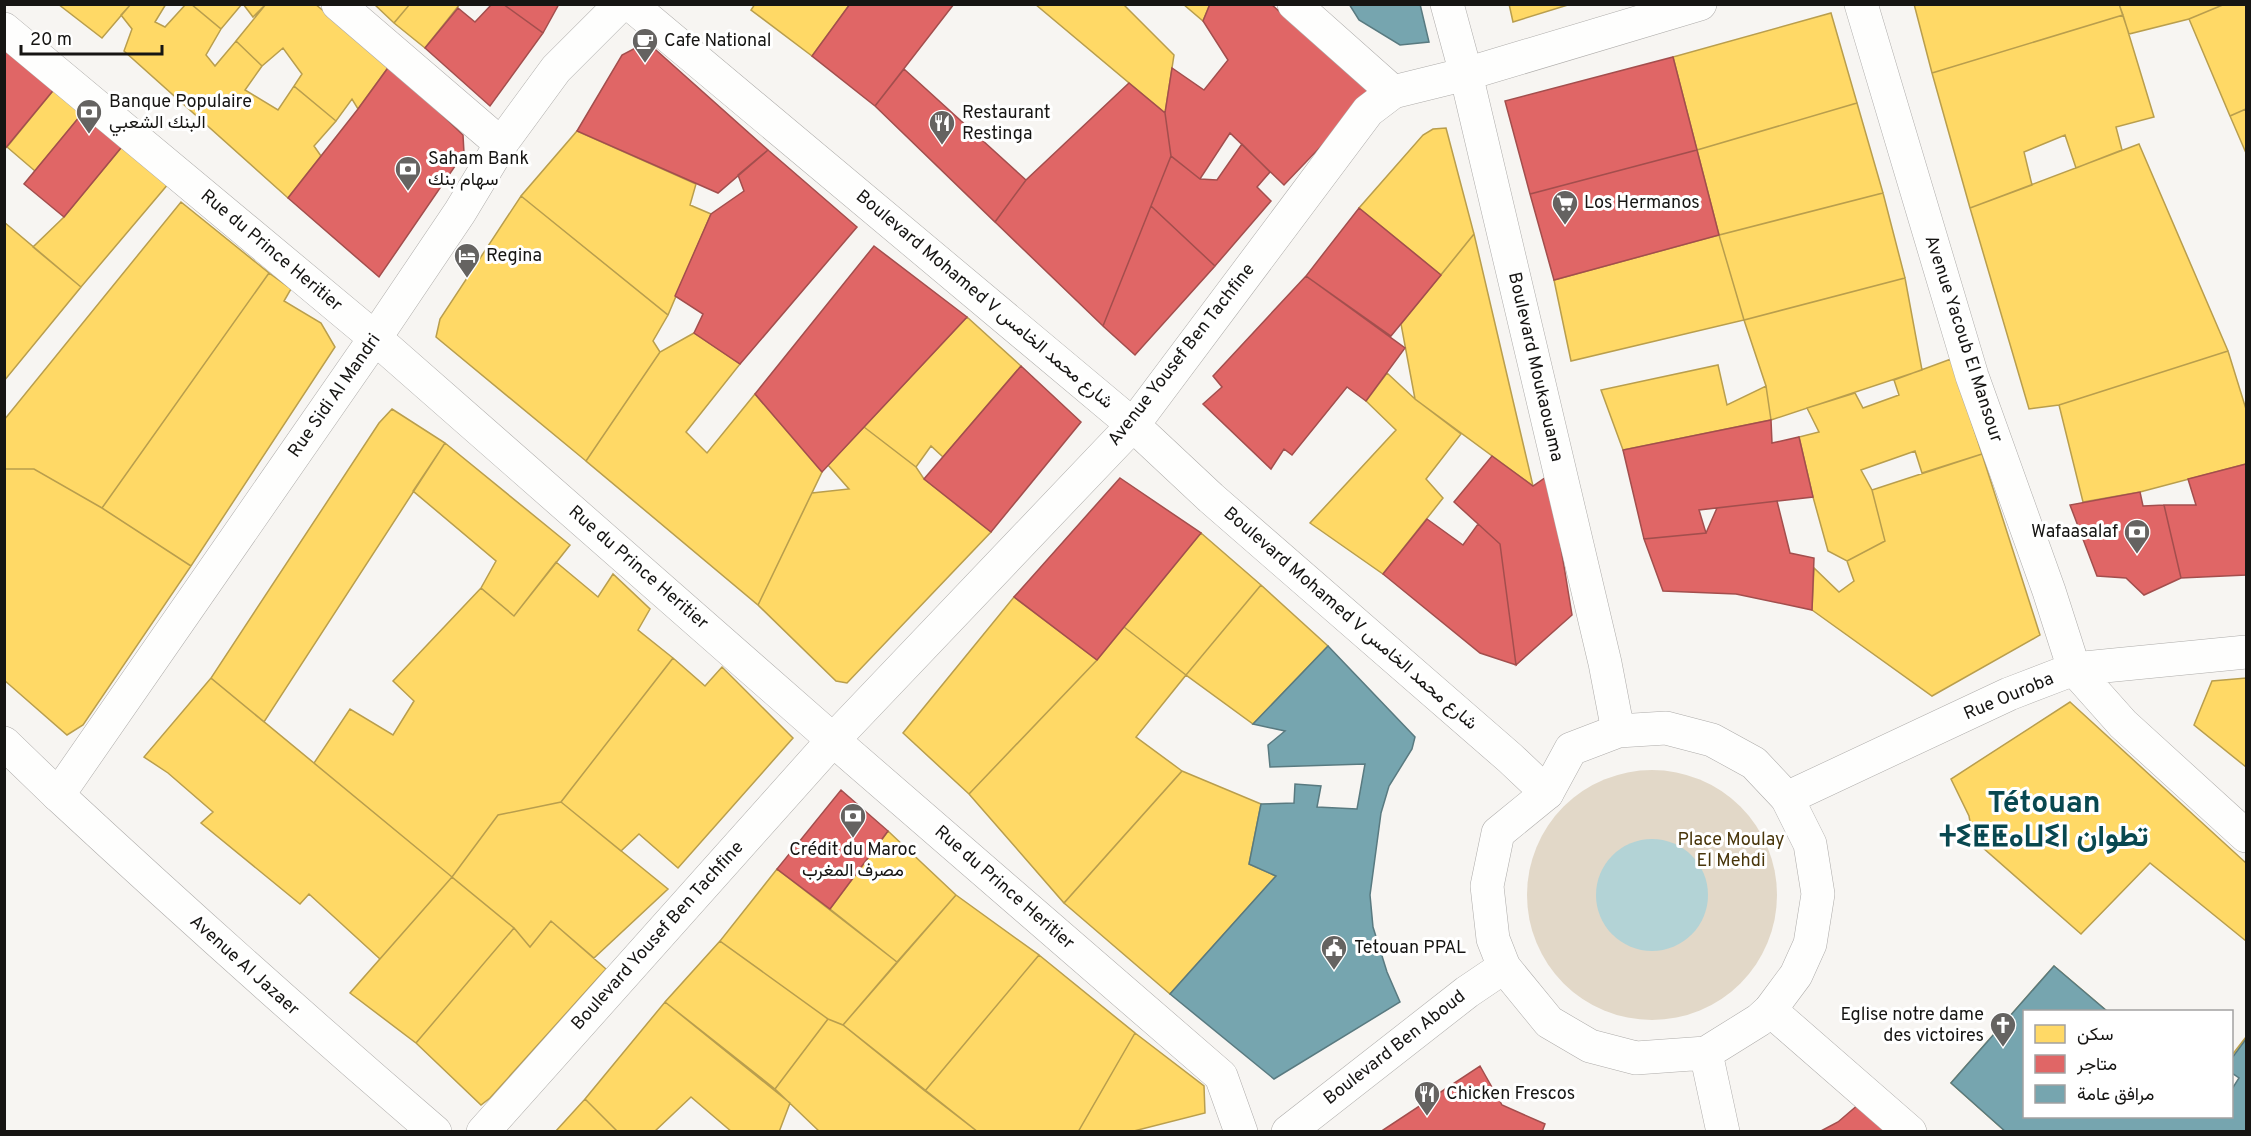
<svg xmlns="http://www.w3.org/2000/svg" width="2251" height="1136" viewBox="0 0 2251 1136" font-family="Overpass,Vazirmatn,'Noto Sans Tifinagh',sans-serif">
<rect width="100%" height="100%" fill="#f7f5f2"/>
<!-- green -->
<path fill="#e2d8c8" d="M1527 895a125 125 0 1 1 250 0a125 125 0 1 1-250 0Z"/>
<!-- water -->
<path fill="#b3d3d6" d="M1596 895a56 56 0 1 1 112 0a56 56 0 1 1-112 0Z"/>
<!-- homes -->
<path fill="#ffd966" stroke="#b99e4d" stroke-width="1.5" d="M58,4H131L102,38Z
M131,4H166L155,22L165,27L186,4H191L221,29L206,55L215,66L236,41L262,66L245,90L278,110L294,86L336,121L314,146L321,156L288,198L124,51L132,29L121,15Z
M191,4H242L221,29Z
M243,4H266L253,17Z
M266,4H315L390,65L358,109L352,99L336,121L294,86L302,74L283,48L262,66L236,41Z
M374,4H410L394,23Z
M410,4H460L425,48L394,23Z
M755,4H850L812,56L751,10Z
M1035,4H1123L1174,55L1165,113Z
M1183,4H1210L1203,21Z
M1509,4H1571L1513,22Z
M1914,4H2119L2123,15L1932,73Z
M2119,4H2225L2189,19L2129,34Z
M2225,4H2246V109L2230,116L2189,19Z
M1831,13L1857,103L1697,150L1673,57Z
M2123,15L2154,117L2116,127L2122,150L2076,168L2065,135L2024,152L2032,185L1970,208L1932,73Z
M56,87L85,110L35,171L7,147Z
M1857,103L1883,193L1719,235L1697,150Z
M2246,109V153L2230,116Z
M1446,128L1474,234L1441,275L1359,208L1423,135L1433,129Z
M577,131L696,184L690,205L711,214L668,315L521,196Z
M125,143L169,183L81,287L33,247L64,217Z
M2139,144L2228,351L2059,405L2029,409L1970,208Z
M1883,193L1905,278L1744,320L1719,235Z
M521,196L668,315L653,341L660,352L586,461L436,337L440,319Z
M181,202L269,273L102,508L34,469H4V420Z
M4,222L81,287L4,381Z
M1474,234L1533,486L1415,399L1401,324Z
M1719,235L1744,320L1571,361L1554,280Z
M269,273L291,289L284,301L321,323L335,347L191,566L102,508Z
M1905,278L1922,370L1771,420L1766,386L1744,320Z
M967,317L1021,366L943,457L931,446L916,467L864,427Z
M694,333L740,364L686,432L707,453L755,394L822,472L758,605L586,461L660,352Z
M2228,351L2246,409V464L2140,492L2083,502L2059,405Z
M1951,359L1982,454L1922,473L1915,451L1861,470L1872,490L1885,541L1847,561L1828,551L1813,497L1799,437L1819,432L1807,408L1855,393L1863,408L1899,395L1894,380Z
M1718,365L1727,405L1766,386L1771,420L1623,450L1601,390Z
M1387,373L1415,399L1461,434L1426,479L1443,498L1383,574L1310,523L1396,430L1366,401Z
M392,409L445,443L264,722L211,678L379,423Z
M864,427L916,467L924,479L991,532L847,683L836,681L758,605L812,493L849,489L828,465Z
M445,443L570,545L514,616L481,588L496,561L413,491Z
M1982,454L2040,635L1932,696L1812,610L1814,568L1839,592L1854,581L1847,561L1885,541L1872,490Z
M4,469H34L102,508L191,566L83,725L67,735L4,680Z
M1201,533L1261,585L1186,675L1124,627Z
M556,562L598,597L613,574L650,609L638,630L673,658L561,802L498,815L452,877L314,763L350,709L393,735L414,701L393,681L481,588L514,616Z
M1261,585L1328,646L1253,724L1186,675Z
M1014,597L1097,660L969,794L903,733Z
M1124,627L1186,675L1136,737L1182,771L1064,903L969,794L1097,660Z
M673,658L705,686L722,667L793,738L678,868L639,834L621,851L561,802Z
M211,678L452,877L380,959L309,894L300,904L201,823L213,812L168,773L144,757Z
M2246,678V767L2194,725L2212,681Z
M2070,702L2246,863V941L2150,863L2081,934L1973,839L1969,816L1951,779Z
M1182,771L1261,804L1249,864L1276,876L1170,994L1064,903Z
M561,802L668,889L594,958L551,921L530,947L514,928L452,877L498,815Z
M888,831L956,895L897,962L830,909Z
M777,869L897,962L843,1025L828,1019L720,941Z
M452,877L514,928L416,1043L350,993Z
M956,895L1039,955L925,1091L843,1025Z
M551,921L606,969L490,1098L481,1105L416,1043L514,928L530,947Z
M720,941L828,1019L775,1089L665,1002Z
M1039,955L1135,1033L1078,1132H978L925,1091Z
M2054,966L2108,1012H2024V1116H2232L2246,1128V1132H2006L1951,1083Z
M665,1002L790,1103L779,1132H732L691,1097L654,1132H618L585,1099Z
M828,1019L843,1025L978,1132H820L775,1089Z
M1135,1033L1204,1086L1205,1113L1130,1132H1078Z
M2246,1037V1128L2232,1116V1089L2245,1071L2232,1065V1055Z
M585,1099L618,1132H555Z"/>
<!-- shops -->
<path fill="#e06666" stroke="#a34e4d" stroke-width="1.5" d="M492,4H503L543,33L490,106L425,48L458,8L475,22Z
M503,4H559L543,33Z
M850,4H954L875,106L812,56Z
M1210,4H1271L1371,94L1284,185L1230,133L1200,179L1171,156L1165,113L1172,68L1204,90L1228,60L1203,21Z
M647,42L768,150L718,193L577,131L622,55Z
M4,46L56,87L4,150Z
M1673,57L1697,150L1530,194L1505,101Z
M390,65L463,135L464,153L379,277L288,198L358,109Z
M904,69L1026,180L995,222L875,106Z
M1129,83L1165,113L1171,156L1103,326L995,222L1026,180Z
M85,110L125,143L64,217L24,184Z
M1242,144L1270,172L1257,187L1271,201L1215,266L1151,206L1171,156L1200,179L1217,180Z
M768,150L857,227L740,364L694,333L703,314L675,296L711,214L744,191L738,175Z
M1697,150L1719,235L1554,280L1530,194Z
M1151,206L1215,266L1135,355L1103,326Z
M1359,208L1441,275L1391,336L1306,276Z
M874,246L967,317L822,472L755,394Z
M1306,276L1405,348L1366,401L1347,387L1292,455L1284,449L1271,469L1203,404L1222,387L1213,376Z
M1021,366L1081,422L991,532L924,479Z
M1771,420L1772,443L1799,437L1813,497L1699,510L1706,533L1644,539L1623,450Z
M1492,456L1533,486L1549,475L1572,615L1516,665L1500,544L1454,502Z
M2246,464V575L2181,578L2164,505H2196L2188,479Z
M1120,478L1201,533L1097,660L1014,597Z
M2140,492L2143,506L2164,505L2181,578L2144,595L2126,578L2097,576L2070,505Z
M1777,501L1790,553L1814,558L1812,610L1736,594L1663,591L1644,539L1706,533L1717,508Z
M1427,519L1463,545L1478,524L1500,544L1516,665L1480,653L1383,574Z
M841,790L888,831L830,909L777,869Z
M1480,1066L1502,1105L1545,1124L1542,1132H1380Z
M1859,1104L1889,1132H1819L1838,1122Z"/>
<!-- public -->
<path fill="#76a5af" stroke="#597a80" stroke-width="1.5" d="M1349,4H1420L1429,42L1400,45L1359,20Z
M1328,646L1415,737L1412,749L1389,786L1381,813L1370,895L1373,927L1387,972L1400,1002L1274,1079L1170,994L1276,876L1249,864L1261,804L1294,803L1295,784L1321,786L1317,807L1357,809L1365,764L1270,767L1268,745L1285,731L1253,724Z
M2054,966L2108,1012H2024V1116H2232V1089L2239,1078L2232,1073V1058L2246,1039V1132H2006L1951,1083Z"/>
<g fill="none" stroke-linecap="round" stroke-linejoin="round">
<!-- street casing -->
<g stroke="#aeacaa" stroke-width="34">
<path id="street" d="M338,4L501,144
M630,4L1133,425L1211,498L1510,758L1547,793
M1294,4L1393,92
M1861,4L1972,376L2049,591L2074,669L2123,724L2246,836
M4,29L375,338L833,740L1221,1076L1241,1132
M4,743L58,795
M1787,798L2009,694L2074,669L2246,652
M1770,1010L1910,1132
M483,1132L833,740L1133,425L1368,111L1393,92L1466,74L1700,4
M1288,1132L1467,992L1504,967"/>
</g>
<!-- secondary casing -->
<g stroke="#aeacaa" stroke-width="34">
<path id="secondary" d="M1447,4L1466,74L1605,663L1618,731
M1666,728L1712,740L1754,763L1787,798L1810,844L1818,894L1810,944L1796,975L1770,1010L1759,1020L1706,1053L1636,1058L1590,1046L1549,1022L1504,967L1493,939L1487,886L1498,833L1547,793L1571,749L1618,731Z
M1706,1053L1723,1132
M435,1132C307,1022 182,910 58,795L375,338L460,212L501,144L556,69L621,4"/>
</g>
<!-- street -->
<use href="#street" stroke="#fefefd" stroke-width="33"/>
<!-- secondary -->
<use href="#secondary" stroke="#fefefd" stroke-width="33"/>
</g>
<!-- icons -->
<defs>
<g id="cafe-pin" transform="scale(1.35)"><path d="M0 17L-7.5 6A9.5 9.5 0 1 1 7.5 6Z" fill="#656361" stroke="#fff"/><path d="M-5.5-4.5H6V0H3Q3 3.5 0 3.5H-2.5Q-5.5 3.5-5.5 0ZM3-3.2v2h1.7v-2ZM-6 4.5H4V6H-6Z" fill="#fff"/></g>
<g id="bank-pin" transform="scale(1.35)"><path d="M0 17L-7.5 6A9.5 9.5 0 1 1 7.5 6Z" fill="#656361" stroke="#fff"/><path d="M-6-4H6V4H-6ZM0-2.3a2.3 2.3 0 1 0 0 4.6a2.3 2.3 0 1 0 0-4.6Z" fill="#fff"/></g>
<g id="restaurant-pin" transform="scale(1.35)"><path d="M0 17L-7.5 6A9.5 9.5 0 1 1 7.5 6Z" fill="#656361" stroke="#fff"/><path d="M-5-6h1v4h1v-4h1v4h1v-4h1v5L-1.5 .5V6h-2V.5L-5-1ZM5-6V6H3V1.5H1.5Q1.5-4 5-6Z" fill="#fff"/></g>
<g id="supermarket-pin" transform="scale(1.35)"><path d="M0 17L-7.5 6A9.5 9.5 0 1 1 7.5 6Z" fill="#656361" stroke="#fff"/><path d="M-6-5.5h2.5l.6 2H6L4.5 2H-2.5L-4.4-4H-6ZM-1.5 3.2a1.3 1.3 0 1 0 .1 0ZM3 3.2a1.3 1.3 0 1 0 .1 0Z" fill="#fff"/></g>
<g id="hotel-pin" transform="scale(1.35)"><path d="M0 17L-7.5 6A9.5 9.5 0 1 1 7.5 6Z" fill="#656361" stroke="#fff"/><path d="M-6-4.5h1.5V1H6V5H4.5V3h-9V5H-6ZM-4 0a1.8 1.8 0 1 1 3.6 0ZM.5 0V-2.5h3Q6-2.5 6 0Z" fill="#fff"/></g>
<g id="civic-pin" transform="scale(1.35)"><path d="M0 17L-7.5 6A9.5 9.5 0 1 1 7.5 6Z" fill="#656361" stroke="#fff"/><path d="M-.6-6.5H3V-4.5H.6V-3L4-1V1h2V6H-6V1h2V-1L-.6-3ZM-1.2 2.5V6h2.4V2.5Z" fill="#fff"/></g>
<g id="church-pin" transform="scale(1.35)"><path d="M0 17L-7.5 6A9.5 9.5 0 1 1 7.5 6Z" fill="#656361" stroke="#fff"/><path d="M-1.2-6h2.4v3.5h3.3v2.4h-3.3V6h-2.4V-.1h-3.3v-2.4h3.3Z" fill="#fff"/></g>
</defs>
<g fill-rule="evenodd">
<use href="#cafe-pin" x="645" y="41"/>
<use href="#bank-pin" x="89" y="112"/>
<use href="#restaurant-pin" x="942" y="123"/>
<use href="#bank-pin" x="408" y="169"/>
<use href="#supermarket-pin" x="1565" y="203"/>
<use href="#hotel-pin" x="467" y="256"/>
<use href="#bank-pin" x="2137" y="532"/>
<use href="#bank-pin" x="853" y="816"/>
<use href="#civic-pin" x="1334" y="948"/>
<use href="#church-pin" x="2003" y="1025"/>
<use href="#restaurant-pin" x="1427" y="1094"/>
</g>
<g text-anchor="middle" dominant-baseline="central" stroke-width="6" stroke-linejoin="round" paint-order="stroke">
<!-- poi labels -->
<g font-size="18" fill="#161513" stroke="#fff" text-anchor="start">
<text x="664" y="41">Cafe National</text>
<text x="109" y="102">Banque Populaire<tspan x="109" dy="21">البنك الشعبي</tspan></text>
<text x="962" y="113">Restaurant<tspan x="962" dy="21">Restinga</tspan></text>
<text x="428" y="159">Saham Bank<tspan x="428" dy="21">سهام بنك</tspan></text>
<text x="1584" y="203">Los Hermanos</text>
<text x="486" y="256">Regina</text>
<text x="2118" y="532" text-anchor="end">Wafaasalaf</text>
<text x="853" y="850" text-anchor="middle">Crédit du Maroc<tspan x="853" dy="21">مصرف المغرب</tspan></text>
<text x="1354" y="948">Tetouan PPAL</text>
<text x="1984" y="1015" text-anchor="end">Eglise notre dame<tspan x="1984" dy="21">des victoires</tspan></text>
<text x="1446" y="1094">Chicken Frescos</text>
</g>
<!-- street labels -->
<g font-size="18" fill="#161513" stroke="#fff">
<text transform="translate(271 251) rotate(40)">Rue du Prince Heritier</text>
<text transform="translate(984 300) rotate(40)">Boulevard Mohamed V شارع محمد الخامس</text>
<text transform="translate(1963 339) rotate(72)">Avenue Yacoub El Mansour</text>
<text transform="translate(1182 355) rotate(-52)">Avenue Yousef Ben Tachfine</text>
<text transform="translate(1535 367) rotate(77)">Boulevard Moukaouama</text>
<text transform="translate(335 396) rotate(-55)">Rue Sidi Al Mandri</text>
<text transform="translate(638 568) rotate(41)">Rue du Prince Heritier</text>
<text transform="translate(1350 619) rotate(41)">Boulevard Mohamed V شارع محمد الخامس</text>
<text transform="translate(2009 697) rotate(-23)">Rue Ouroba</text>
<text transform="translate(1004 888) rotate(41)">Rue du Prince Heritier</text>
<text transform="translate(658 936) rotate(-48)">Boulevard Yousef Ben Tachfine</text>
<text transform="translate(244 966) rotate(42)">Avenue Al Jazaer</text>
<text transform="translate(1395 1048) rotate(-38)">Boulevard Ben Aboud</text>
</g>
<!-- park labels -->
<g font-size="18" fill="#48350a" stroke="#fff">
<text x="1731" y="840">Place Moulay<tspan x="1731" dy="21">El Mehdi</tspan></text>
</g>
<!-- town labels -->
<g font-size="30" font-weight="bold" fill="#084850" stroke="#fff">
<text x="2044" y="804">Tétouan<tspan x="2044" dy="34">ⵜⵉⵟⵟⴰⵡⵉⵏ تطوان</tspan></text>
</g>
</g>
<!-- border -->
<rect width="2251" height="1136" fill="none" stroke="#161513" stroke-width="12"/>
<!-- legend -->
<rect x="2023" y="1010" width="210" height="108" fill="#ffffff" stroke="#a2a1a1" stroke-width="1.5"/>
<rect x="2035" y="1025" width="30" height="18" fill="#ffd966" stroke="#a2a1a1" stroke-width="1.5"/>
<text x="2077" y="1040" font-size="18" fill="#161513">سكن</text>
<rect x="2035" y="1055" width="30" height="18" fill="#e06666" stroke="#a2a1a1" stroke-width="1.5"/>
<text x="2077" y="1070" font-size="18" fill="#161513">متاجر</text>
<rect x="2035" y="1085" width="30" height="18" fill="#76a5af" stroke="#a2a1a1" stroke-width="1.5"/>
<text x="2077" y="1100" font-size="18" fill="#161513">مرافق عامة</text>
<!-- scale -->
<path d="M21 45v9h141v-9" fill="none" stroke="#161513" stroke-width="3"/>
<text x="30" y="45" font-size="18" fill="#161513" stroke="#ffffff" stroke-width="4.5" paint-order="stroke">20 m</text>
</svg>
